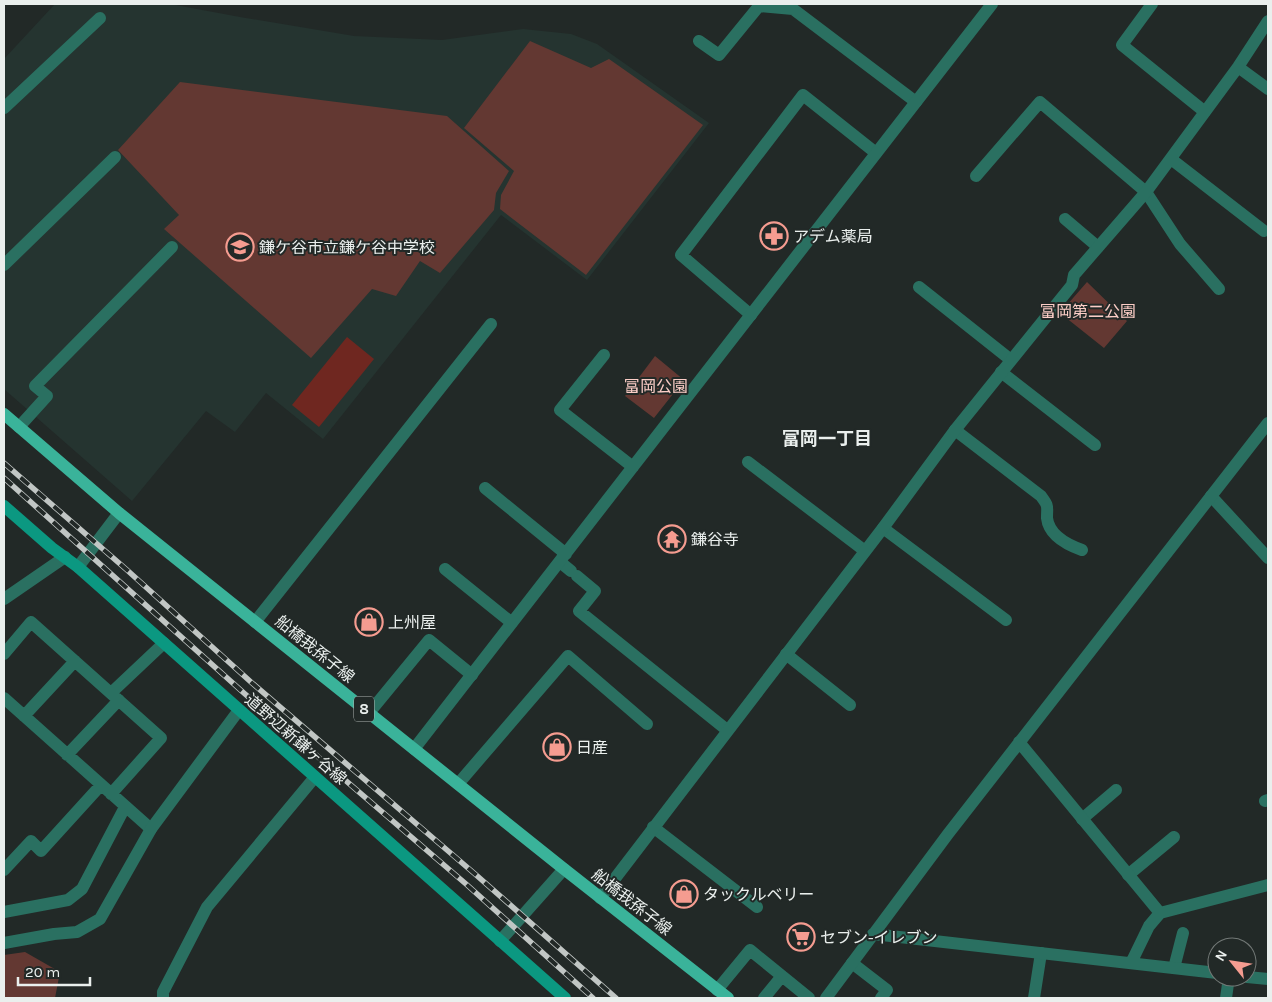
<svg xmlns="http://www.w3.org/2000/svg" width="1272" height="1002" viewBox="0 0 1272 1002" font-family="Karla,'Noto Sans JP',sans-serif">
<rect width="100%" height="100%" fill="#222927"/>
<!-- built -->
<path fill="#253430" d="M55,4H170L240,17L354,36L442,40L523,29L571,34L597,44L709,123L587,280L501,215L323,439L266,393L235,432L206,411L132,501L4,389V59Z"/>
<!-- green -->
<path fill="#633832" d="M530,41L591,68L609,59L703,125L586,275L500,209L501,195L514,171L464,128Z
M180,82L447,116L509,171L496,193L494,210L440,273L420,261L396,296L372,289L311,358L164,229L179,215L118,150Z
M1087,282L1127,321L1104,348L1060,313Z
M655,356L684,380L654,418L625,396Z
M25,952L60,972L55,998H4V955Z"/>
<!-- water -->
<path fill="#6f2720" d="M347,337L374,359L319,427L292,405Z"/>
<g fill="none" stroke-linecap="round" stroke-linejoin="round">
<!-- lane -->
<path stroke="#2a7061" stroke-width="12" d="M699,41L719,55L759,6L793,9L916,102
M4,108L100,18
M976,176L1040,102L1146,192L1180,244L1219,289
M1065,219L1098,247
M4,265L115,157
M919,287L1011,360
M751,315L681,255L803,95L876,153
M1001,372L1095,445
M19,427L47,396L35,386L172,247
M955,430L1041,496C1049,507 1047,505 1047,518C1049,536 1068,545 1082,550
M748,462L865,551
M1211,496L1268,558
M883,528L1006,620
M560,562L571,571
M577,576L595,591L579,611L727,730
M4,654L31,622L161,738L111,794
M786,654L850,705
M111,693L164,643
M4,698L151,829
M369,713L429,640L472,675
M24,716L75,661
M67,755L119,700
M458,784L568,656L647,724
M1265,801L1268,800
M1082,819L1116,790
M653,827L757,907
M4,870L31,841L41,851L101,785
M1128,875L1174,837
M4,912L68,900L82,889L125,807
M852,963L887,990L881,998
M1174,968L1183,933
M717,990L750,950L809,998
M163,998V992L207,907L315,777
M764,998L782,976
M1034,998L1041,953
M1226,998L1229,977"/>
<!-- street -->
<path stroke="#2a7061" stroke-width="12" d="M1152,4L1122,45L1205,112
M1238,67L1268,89
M1171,159L1264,231
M604,355L560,410L633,467
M485,488L566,554
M78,567L119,513
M445,569L512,623
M4,599L65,557
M255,622L491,324
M1019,742L1160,913L1149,926L1131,963
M414,749L992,4
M600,898L883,528L955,430L1072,285L1074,275L1146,192L1238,67L1268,21
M1160,913L1268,885
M873,934L1217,973
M500,941L564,869
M4,943L54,934L77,932L100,919L151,829L239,710
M1247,977L1268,979
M826,998L948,834L1268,423"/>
<!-- secondary -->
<path stroke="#0b9881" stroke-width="12" d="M4,506L52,548L78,567L565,998"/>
<!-- primary -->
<path stroke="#3ab39a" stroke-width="12" d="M4,414L119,513L564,869L728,998"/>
<!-- rail casing -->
<g stroke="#c1c6c4" stroke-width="5.5">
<path id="rail" d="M4,463L127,570L252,683L475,874L616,998
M4,478L245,694L466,884L593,998"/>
</g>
<!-- rail -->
<use href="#rail" stroke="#222927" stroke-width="4" stroke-dasharray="11" stroke-linecap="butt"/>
</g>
<!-- icons -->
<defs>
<g id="pharmacy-ring" transform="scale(1.4375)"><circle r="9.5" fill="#222927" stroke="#f59c90" stroke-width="1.5"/><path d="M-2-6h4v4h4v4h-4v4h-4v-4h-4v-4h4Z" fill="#f59c90"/></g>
<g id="school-ring" transform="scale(1.4375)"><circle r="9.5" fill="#222927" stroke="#f59c90" stroke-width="1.5"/><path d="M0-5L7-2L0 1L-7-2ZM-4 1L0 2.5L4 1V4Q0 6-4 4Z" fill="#f59c90"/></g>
<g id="temple-ring" transform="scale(1.4375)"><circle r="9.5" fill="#222927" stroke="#f59c90" stroke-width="1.5"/><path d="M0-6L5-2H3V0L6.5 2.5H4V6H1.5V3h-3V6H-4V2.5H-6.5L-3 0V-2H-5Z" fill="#f59c90"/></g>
<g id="shop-ring" transform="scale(1.4375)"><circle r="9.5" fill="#222927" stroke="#f59c90" stroke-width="1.5"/><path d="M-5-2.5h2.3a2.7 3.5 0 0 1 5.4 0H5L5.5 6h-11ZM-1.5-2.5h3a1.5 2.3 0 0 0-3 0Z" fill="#f59c90"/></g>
<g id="supermarket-ring" transform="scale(1.4375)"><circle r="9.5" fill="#222927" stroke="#f59c90" stroke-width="1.5"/><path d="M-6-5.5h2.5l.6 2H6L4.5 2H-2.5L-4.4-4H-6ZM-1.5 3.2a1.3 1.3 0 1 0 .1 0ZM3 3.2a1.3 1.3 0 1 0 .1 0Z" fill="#f59c90"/></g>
</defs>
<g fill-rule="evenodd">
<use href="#pharmacy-ring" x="774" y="236"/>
<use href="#school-ring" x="240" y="247"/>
<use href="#temple-ring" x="672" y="539"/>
<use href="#shop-ring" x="369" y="622"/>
<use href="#shop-ring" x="557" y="747"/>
<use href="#shop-ring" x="684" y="894"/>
<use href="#supermarket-ring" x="801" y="937"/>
</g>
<g text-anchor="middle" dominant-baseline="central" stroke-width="4" stroke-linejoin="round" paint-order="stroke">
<!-- shield labels -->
<rect fill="#222927" stroke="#aeb4b2" stroke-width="1" x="354" y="696.5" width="20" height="25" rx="4"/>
<g font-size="15" font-weight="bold" fill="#eaefed">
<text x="364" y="709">8</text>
</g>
<!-- poi labels -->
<g font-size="16" fill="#eaefed" stroke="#222927" text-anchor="start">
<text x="793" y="236">アデム薬局</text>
<text x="259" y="247">鎌ケ谷市立鎌ケ谷中学校</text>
<text x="691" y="539">鎌谷寺</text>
<text x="388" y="622">上州屋</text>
<text x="576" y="747">日産</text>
<text x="703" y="894">タックルベリー</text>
<text x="820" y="937">セブン-イレブン</text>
</g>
<!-- park labels -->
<g font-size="16" fill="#fbcdc6" stroke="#222927">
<text x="1088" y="311">富岡第二公園</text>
<text x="656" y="386">富岡公園</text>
</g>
<!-- street labels -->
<g font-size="16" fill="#eaefed" stroke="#222927">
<text transform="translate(315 649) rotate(39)">船橋我孫子線</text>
<text transform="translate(296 739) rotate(41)">道野辺新鎌ヶ谷線</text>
<text transform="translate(632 902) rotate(38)">船橋我孫子線</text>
</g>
<!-- neighbourhood labels -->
<g font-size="18" font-weight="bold" fill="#eaefed" stroke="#222927">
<text x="827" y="439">富岡一丁目</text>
</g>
</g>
<!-- border -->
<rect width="1272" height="1002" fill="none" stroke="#eaefed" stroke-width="10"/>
<!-- north arrow -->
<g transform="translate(1232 962) rotate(300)"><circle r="24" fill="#222927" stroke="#727876"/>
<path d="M0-4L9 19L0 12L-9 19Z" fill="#f59c90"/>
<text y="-8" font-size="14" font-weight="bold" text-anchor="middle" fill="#eaefed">N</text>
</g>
<!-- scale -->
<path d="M18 977v8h72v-8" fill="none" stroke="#eaefed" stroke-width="2.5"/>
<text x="25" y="977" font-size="15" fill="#eaefed" stroke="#222927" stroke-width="4" paint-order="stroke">20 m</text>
</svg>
